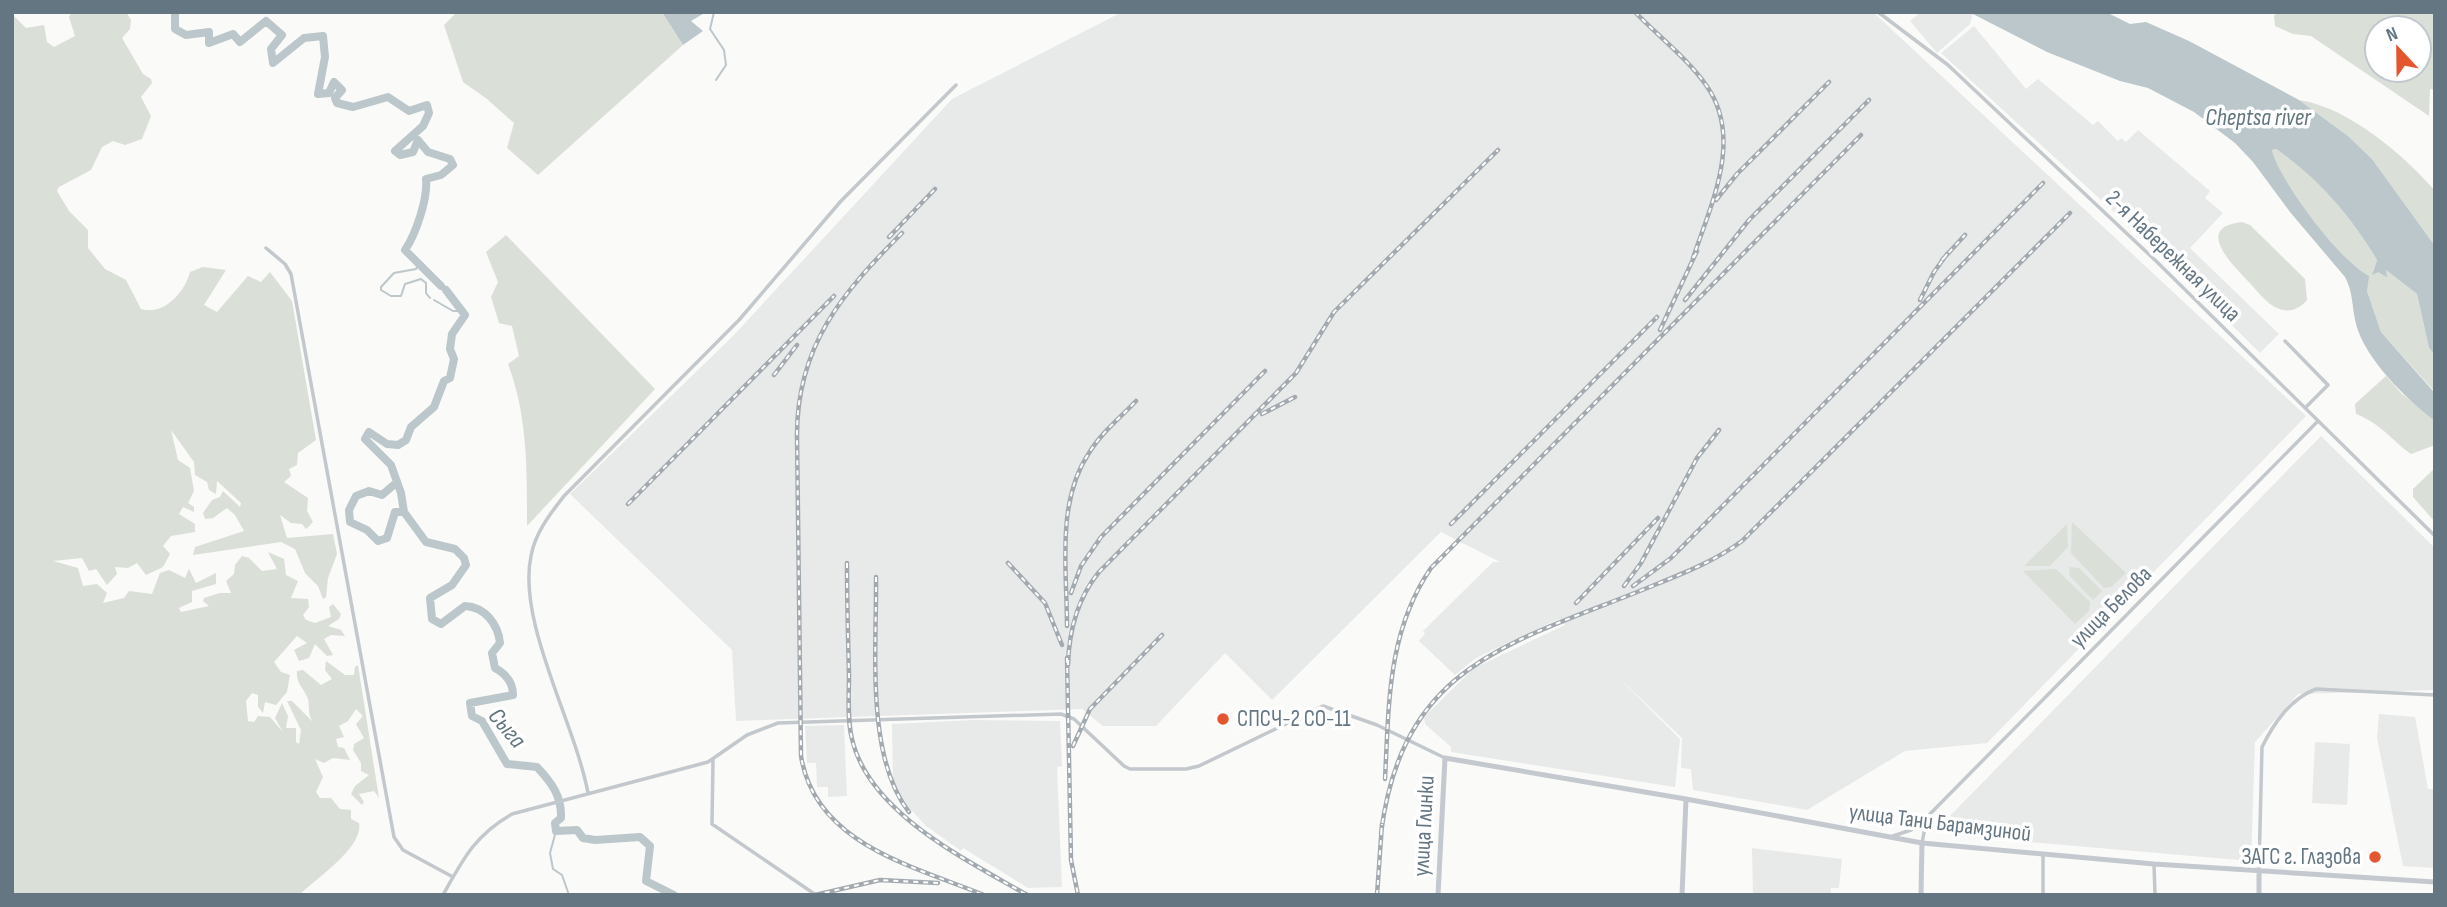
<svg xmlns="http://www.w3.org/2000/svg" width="2447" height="907" viewBox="0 0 2447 907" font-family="'Sofia Sans Condensed',sans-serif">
<rect width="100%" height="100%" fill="#fafaf8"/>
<!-- built -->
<path fill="#e8e9e9" d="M1122,12H1873L2306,416L1987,743L1905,751L1807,810L1693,790L1691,769L1681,768L1682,738L1617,676L1680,739L1675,787L1451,752V747L1425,724L1424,717L1474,668L1565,625L1559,619L1524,635L1476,658L1455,675L1419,641L1425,634L1423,631L1493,562H1500L1441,532L1272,700L1225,653L1156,726H1103L1082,709L736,721L732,650L570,494L733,336L952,99Z
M1921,12H1969L1973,13L1970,24L1937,53L1910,21Z
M1974,26L2026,89L2038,79L2093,125L2098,121L2118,141L2121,138L2126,142L2138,130L2210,191L2205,198L2223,213L2190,248L2279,334L2260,353L2163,257L1941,53Z
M2321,436L2435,548V690L2298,694L2255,742L2251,861L1947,835L1948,818Z
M2379,714L2415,717L2428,789H2435V868L2403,866L2377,738Z
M973,720L1060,721L1062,766L1057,767L1062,887L1028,888L963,848L961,851L925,825L905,803L893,785L892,724Z
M844,725L847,796L828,797V787H817L816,763H807L805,726Z
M2315,742L2350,744L2347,805L2312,803Z
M1752,848L1842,859L1839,888H1831V895H1753Z"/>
<!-- green -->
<path fill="#dadfd7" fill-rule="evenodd" d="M72,12H126L131,20L130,29L122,38L143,74L151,79L152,83L141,97L151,116L142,139L125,145L113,141L102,147L91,170L59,187L57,191L69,211L88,230V248L105,269L126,280L141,309C164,316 185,292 190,272L203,267L226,270L204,305L217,312L248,276L261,282L270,272L292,301L316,440L298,453L297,465L289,469L291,476L284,482L308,498L307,511L313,522L306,529L302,524L291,523L280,515L287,538L333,534L337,554L328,578L326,597L323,599L318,586L305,573L295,549L281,542L193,555L195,547L244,531L235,515L227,508L213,518L205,519L203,513L212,500L220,497L223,491L240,507L241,503L217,481L216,494L209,490L207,482L195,475L194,462L171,430L178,460L190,468L194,491L188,503L194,507V512L183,507L179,514L195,524V532L171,536L163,546L170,554L163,567L146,575L137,563L128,568L115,567L117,574L107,585L96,569L89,571L82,558L53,561L78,568L83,586L97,584L107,593L103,603L124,598L129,591L152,594L160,573L169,570L185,578L189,569L196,583L216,573V584L192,591V602L179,608L181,612L209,606L203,601L204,598L220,593H231L226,581L234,574L235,565L242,556L249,558L262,571L277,569L268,552L284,559L286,575L298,581L291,598L308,599L309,607L303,615L306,620L315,623L331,617L329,607L333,604L341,614L339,619L328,626L341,630L345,636L331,635L324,639L333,655L327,656L315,644L309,658L299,661L294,650L307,643L297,636L274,662L281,672L290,675L287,692L276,705L265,702L263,713L258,707V695L252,693L246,701L248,721L254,722L258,716L270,717L283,732L275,718L282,703L288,716L286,728H296V742L299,744L301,730L287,701H292L313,722C307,713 310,708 308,699C304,688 296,684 297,671L303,670L321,685L332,679L325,670L326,661L345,675H354L355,667L358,665L379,798L374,791L359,794L364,802L362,805L351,794L355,786L369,775L361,771V763L353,750L354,744L364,738L356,724L363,716L356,709L348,721L339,726L344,737L336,739L338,747L344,748L350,760L333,758L324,763L315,759L323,777L316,792L320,798H331L340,809L351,810V819L359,823C364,847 316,879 299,895H12V14L26,28L44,25L47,42L54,47L75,36L69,17Z
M457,12H662L683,45L538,175L507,148L514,123L487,99L463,82L444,25Z
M2277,12H2435V90L2430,89L2429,116L2311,36L2293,34L2275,26L2274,16ZM2419,28V70H2377V28Z
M2299,100C2348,107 2404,155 2435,191V246L2372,159L2348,136Z
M2276,149C2318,178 2351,216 2377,260L2373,271L2386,270L2417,294L2429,348L2435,355L2434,391L2381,332L2367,291L2366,275C2337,255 2280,184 2272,150Z
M2242,222L2250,225L2305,279L2307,300C2301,307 2293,312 2283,310C2268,307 2257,290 2246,279C2230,262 2195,227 2242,222Z
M506,235L655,389L527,526C527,471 528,417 508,364L519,356L512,326L499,323L491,297L498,282L486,252Z
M2386,376L2401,393L2435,421V445L2411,454C2390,439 2383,425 2356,414L2355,404Z
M2435,468V522L2413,497V489Z
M2072,522L2126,573L2111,587L2104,588L2071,553Z
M2067,524L2068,547L2050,566H2024Z
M2069,567L2079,568L2102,591L2093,600L2070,576Z
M2056,569L2090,602L2089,611L2075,624L2023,571Z"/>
<!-- water -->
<path fill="#bbc7cb" d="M662,12H706L691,21L703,31L683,45Z
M1969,12H2106L2130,24L2146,22L2189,41L2299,100L2348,136L2372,159L2435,246V355L2429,348L2417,294L2386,270L2387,277L2378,272L2372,275L2377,260C2351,216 2318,178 2276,149L2272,150C2279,181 2341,262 2369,276L2367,291L2381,332L2433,391L2435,367V421C2407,400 2365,359 2356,324C2352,308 2353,291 2345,277L2290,212L2253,162L2235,143L2194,112L2148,88L2120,81L2047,52Z"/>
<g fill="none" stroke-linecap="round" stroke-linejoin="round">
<!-- stream -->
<path stroke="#bbc7cb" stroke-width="2" d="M714,12L710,29L724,50L726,65L716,80
M419,263L416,269L394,273L381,287V290L391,296H401L405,284L421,279L426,283V293L430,298
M434,300L453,311H460
M556,831L550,853L553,869L562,875L569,895"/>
<!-- river -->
<path stroke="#bbc7cb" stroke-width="8" d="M175,12V29L186,35L209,32V43L233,34L240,42L266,21L282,35L271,49L273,63L304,38L323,36L325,57L318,94L329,93L334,82L342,90L335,98L337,103L353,107L388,97L409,111L427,105L429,113L423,126L395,151L400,155L413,152L418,140L428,152L450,159L453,165L441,175L426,179C428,198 416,234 405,250L441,286
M446,290L465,315L452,334L450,349L454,359L450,378L444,381L434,407L411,427L406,440L398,445L387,444L369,432L365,439L391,465L401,493L404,512L426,542L455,549L464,558L466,565L452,585L430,598L432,619L441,624L465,606C485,607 498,624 500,643L492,653L495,668C506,674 513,682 513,695L470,703L472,716L482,721L507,764L537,767C551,782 562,796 561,818L555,823L556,831L577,830L583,838L595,840L640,837L650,846L646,881L674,895
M396,483L382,495L369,491L356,496L349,510L350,522L367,530L378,541L387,538L395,512H404"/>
<!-- street -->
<path stroke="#c3c8cc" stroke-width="3.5" d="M1878,12L1948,65L2156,261L2435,536
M266,248L285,264L291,274L394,837L403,850L453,877
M2285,341L2328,385L2305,408
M713,760L712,824L816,895
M588,793C575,723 517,622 531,556C535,533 550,514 564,496L739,320L841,201L956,85
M1893,836L1911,830L1925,819
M1922,843L1927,817L2318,421
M2043,854V895
M2154,864L2155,895
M2259,870L2262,747C2274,723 2290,699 2316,689L2435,695
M443,895C463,859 475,835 512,814L708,762L747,735L778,723L1061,714L1074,719L1124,766L1130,769H1186L1199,766L1323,706L1377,725L1445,758"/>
<!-- secondary -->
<path stroke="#c3c9ce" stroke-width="5" d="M2259,870V895
M1438,895L1445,758L1686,799L1922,843L2154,864L2435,882
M1682,895L1686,799
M1921,895L1922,843"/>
<!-- rail casing -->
<g stroke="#a2aab0" stroke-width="4.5">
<path id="rail" d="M1635,12C1658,36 1687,58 1706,85C1744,138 1711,204 1693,258
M1716,200L1737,174L1829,82
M902,233C842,293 797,346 797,435L801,756C815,844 913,866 984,895
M889,237L935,189
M1942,260L1965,235
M1685,300L1749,220L1869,100
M1920,300L1934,272L1947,254
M1660,330L1697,251
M774,375L797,345
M1262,414L1295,397
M628,504L834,296
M1451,524L1657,317
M847,563C847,600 848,638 849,675C849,696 847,719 852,739C869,813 967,860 1027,895
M1008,563L1045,603L1062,645
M876,577C877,646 865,756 909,812
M1624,586L1641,563L1697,458L1719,430
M1633,586L1671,558L2043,183
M1071,593L1081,566L1101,537L1265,371
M1576,603L1658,518
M1067,626C1067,570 1056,502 1089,453C1101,433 1120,418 1136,401
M1067,658L1071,860L1078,895
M1068,665C1069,630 1077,599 1099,572L1296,373L1334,312L1498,150
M1073,746L1090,709L1162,635
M1385,779C1389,705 1387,632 1431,568L1861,135
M1381,833C1403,661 1514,643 1652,586C1684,573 1715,561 1742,541L2070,213
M815,895L880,880L938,883
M1377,895L1382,824"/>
</g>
<!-- rail -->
<use href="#rail" stroke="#fff" stroke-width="2" stroke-dasharray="5" stroke-linecap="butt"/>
</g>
<!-- markers -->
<g fill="#e4572e" stroke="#fff" stroke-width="2.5">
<circle cx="1223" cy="719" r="7"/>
<circle cx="2375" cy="857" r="7"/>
</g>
<g text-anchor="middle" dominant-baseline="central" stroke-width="7" stroke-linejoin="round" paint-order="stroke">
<!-- street labels -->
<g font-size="23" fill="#657683" stroke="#fff">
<text transform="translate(2173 256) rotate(44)">2-я Набережная улица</text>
<text transform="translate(2111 607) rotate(-45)">улица Белова</text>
<text transform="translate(1940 823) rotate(7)">улица Тани Барамзиной</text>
<text transform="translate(1424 826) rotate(-87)">улица Глинки</text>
</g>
<!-- poi labels -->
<g font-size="23" fill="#657683" stroke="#fff" text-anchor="start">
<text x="1237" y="719">СПСЧ-2 СО-11</text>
<text x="2361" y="857" text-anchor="end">ЗАГС г. Глазова</text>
</g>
<!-- water labels -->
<g font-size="24" font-style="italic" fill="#60757c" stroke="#fff">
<text x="2258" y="117">Cheptsa river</text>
<text transform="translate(507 728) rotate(50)">Сыга</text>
</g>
</g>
<!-- border -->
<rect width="2447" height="907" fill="none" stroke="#657683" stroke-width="28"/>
<!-- north arrow -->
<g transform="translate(2398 49) rotate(338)"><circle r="33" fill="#ffffff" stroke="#c1c8cd" stroke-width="2"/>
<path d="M0-5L12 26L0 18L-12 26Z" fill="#e4572e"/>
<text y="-10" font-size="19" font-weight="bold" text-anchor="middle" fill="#657683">N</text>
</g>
</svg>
